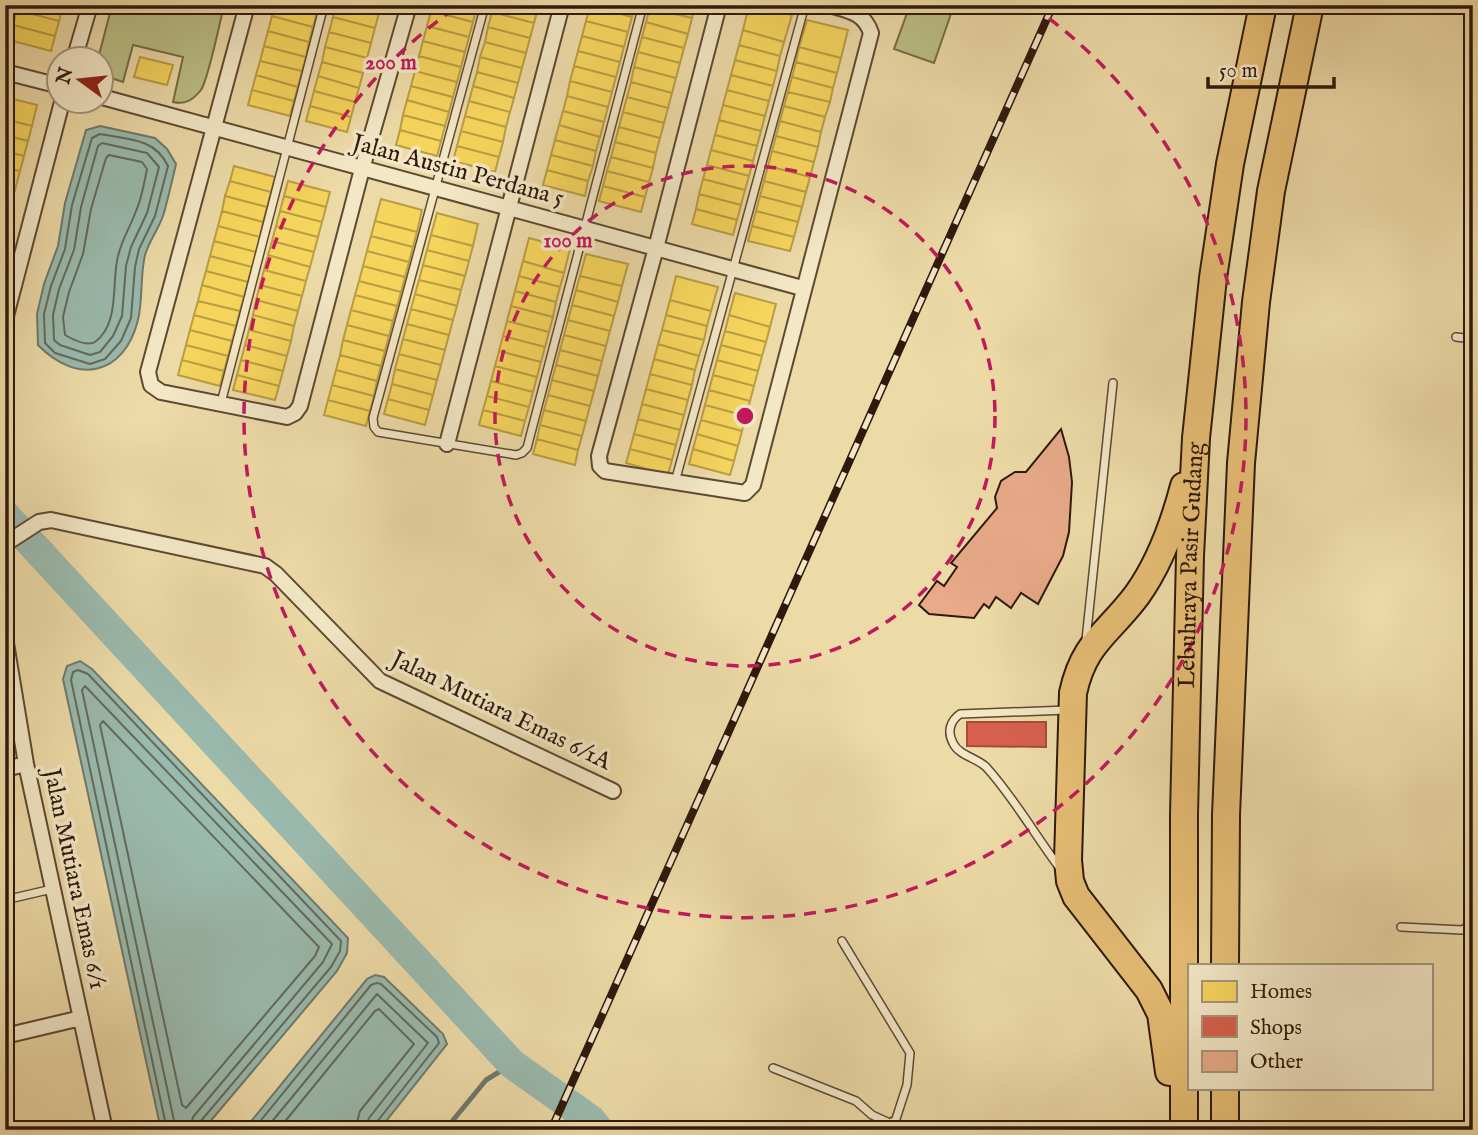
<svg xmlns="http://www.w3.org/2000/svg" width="1478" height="1135" viewBox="0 0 1478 1135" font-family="'IM FELL English',serif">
<rect width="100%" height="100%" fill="#ecdaa7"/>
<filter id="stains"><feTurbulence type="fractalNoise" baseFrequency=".00286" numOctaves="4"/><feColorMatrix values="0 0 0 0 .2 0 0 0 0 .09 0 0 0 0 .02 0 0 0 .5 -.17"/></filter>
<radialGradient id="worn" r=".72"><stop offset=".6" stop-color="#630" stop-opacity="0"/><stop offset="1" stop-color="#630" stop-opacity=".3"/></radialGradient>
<!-- green -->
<path fill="#babe85" stroke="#746c48" stroke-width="2" d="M112,5H224C220,22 208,80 201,90C193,100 185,105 173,102L183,57L133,45L123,82L102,75V60L98,59Z
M910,5H954L934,63L894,49Z"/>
<!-- water -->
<path fill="#9abaae" stroke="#6f7a6d" stroke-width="2" d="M100,126L155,138L167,149L176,164C172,181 168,199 163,216C158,230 149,241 145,255C140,276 143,299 138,320C124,376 77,385 38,345L37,314L44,284L58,246L65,203L86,130Z
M80,661L92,669L348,938L347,953L337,971L203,1130H161L63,679L67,666Z
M375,975L384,977L443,1034L447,1044L379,1130H244L367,979Z"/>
<!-- homes -->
<path fill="#f6d55c" stroke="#ba9d44" stroke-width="2" d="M18,5H60L63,6L59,21L17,10Z
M274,5H292L317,12L313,27L272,16Z
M336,5H350L379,13L375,28L333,17Z
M433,5H469L477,7L473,22L431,11Z
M494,5H527L538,8L534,23L492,12Z
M590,5H635L632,17Z
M651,5H695L692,18L650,8Z
M749,5L792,15L784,42L743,30Z
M590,6L632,17L628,32L586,21Z
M650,8L692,18L688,34L646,22Z
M17,10L59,21L55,36L13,25Z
M431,11L473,22L469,37L427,26Z
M492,12L534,23L530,38L488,27Z
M272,16L313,27L309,42L268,31Z
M333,17L375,28L371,43L329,32Z
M807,20L848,30L841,58L799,47Z
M586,21L628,32L624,47L582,36Z
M646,22L688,34L684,48L642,37Z
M13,25L55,36L51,51L9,40Z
M427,26L469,37L465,52L423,41Z
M488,27L530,38L526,53L485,42Z
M743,30L784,42L780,56L739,45Z
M268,31L309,42L306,57L264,46Z
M329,32L371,43L367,58L325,47Z
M582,36L624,47L620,62L578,51Z
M642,37L684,48L680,63L638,52Z
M423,41L465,52L461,67L419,56Z
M485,42L526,53L522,68L480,57Z
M739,45L780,56L777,71L735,60Z
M264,46L306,57L302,71L260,61Z
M325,47L367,58L363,73L322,62Z
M799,47L841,58L837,73L796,62Z
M578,51L620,62L616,77L574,66Z
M638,52L680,63L676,78L634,67Z
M419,56L461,67L457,82L415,71Z
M140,57L173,65L167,85L134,77Z
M480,57L522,68L518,83L477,72Z
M735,60L777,71L773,86L731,75Z
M260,61L302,71L298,87L256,75Z
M322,62L363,73L359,88L318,76Z
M796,62L837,73L833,88L792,77Z
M574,66L616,77L612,92L570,81Z
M634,67L676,78L672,93L631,82Z
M415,71L457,82L453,97L411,86Z
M477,72L518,83L514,98L473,86Z
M256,75L298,87L294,101L252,90Z
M731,75L773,86L769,101L727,90Z
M318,76L359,88L355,102L314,91Z
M792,77L833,88L830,102L788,92Z
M570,81L612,92L608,107L567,96Z
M631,82L672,93L668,108L627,97Z
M411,86L453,97L449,112L407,100Z
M473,86L514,98L510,112L469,101Z
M252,90L294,101L290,116L248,105Z
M727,90L769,101L765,116L723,105Z
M314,91L355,102L351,117L310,106Z
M788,92L830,102L825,117L784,106Z
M567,96L608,107L604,122L563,111Z
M5,97L37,105L32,126L5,119Z
M627,97L668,108L664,123L623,112Z
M407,100L449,112L445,126L403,115Z
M469,101L510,112L506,127L465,116Z
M723,105L765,116L761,131L719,120Z
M310,106L351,117L347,132L306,121Z
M784,106L825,117L821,132L780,121Z
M563,111L604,122L600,137L559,125Z
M623,112L664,123L660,138L619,127Z
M403,115L445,126L441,141L400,130Z
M465,116L506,127L503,142L461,131Z
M5,119L32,126L28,141L5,135Z
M719,120L761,131L757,146L715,135Z
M780,121L821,132L818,147L776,136Z
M559,125L600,137L596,151L555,140Z
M619,127L660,138L656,153L615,142Z
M400,130L441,141L437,156L396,145Z
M461,131L503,142L499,157L457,146Z
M5,135L28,141L24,156L5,151Z
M715,135L757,146L753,161L711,150Z
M776,136L818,147L814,162L772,151Z
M555,140L596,151L593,166L551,155Z
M615,142L656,153L653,168L611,157Z
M457,146L499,157L495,172L453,161Z
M711,150L753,161L749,176L707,165Z
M5,151L24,156L20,171L5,168Z
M772,151L814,162L810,177L768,166Z
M551,155L593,166L588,181L547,170Z
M611,157L653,168L649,182L607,171Z
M707,165L749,176L745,190L703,179Z
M234,166L275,177L271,192L230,181Z
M768,166L810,177L806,192L764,181Z
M5,168L20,171L16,186L5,184Z
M547,170L588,181L585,196L543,185Z
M607,171L649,182L645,197L603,186Z
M703,179L745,190L741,205L699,194Z
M230,181L271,192L267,207L225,196Z
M288,181L330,192L326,207L284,196Z
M764,181L806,192L802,207L760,196Z
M5,184L16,186L12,201L5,200Z
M603,186L645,197L641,212L599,201Z
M699,194L741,205L737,220L696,209Z
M225,196L267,207L263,222L222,211Z
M284,196L326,207L322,222L280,211Z
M760,196L802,207L798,222L756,211Z
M381,199L422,210L417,232L375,221Z
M696,209L737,220L733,235L692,224Z
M222,211L263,222L260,237L218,226Z
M280,211L322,222L318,237L276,226Z
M756,211L798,222L794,237L752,226Z
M437,213L478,224L473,246L431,235Z
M375,221L417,232L413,247L371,236Z
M218,226L260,237L256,252L214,241Z
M276,226L318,237L314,252L272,241Z
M752,226L794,237L790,251L748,241Z
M431,235L473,246L469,261L427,250Z
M371,236L413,247L409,262L367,251Z
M529,238L570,249L564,273L523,261Z
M214,241L256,252L252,267L210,256Z
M272,241L314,252L310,267L268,255Z
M427,250L469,261L465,276L423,265Z
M367,251L409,262L405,277L363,266Z
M586,254L628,264L622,286L580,276Z
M268,255L310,267L306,281L264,270Z
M210,256L252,267L248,282L206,271Z
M523,261L564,273L560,287L519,276Z
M423,265L465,276L461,290L419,280Z
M363,266L405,277L401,292L359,281Z
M264,270L306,281L302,296L260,285Z
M206,271L248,282L244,297L202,285Z
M519,276L560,287L556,302L515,291Z
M580,276L622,286L618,302L576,290Z
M676,276L718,287L711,311L670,300Z
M419,280L461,290L457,306L415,294Z
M359,281L401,292L397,306L355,295Z
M202,285L244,297L240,311L198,301Z
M260,285L302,296L298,311L256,300Z
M576,290L618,302L614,316L572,305Z
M515,291L556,302L553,317L511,306Z
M735,293L776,304L770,327L729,315Z
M415,294L457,306L453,320L411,309Z
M355,295L397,306L393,321L351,310Z
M256,300L298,311L294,326L253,315Z
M670,300L711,311L707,326L666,315Z
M198,301L240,311L236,326L194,315Z
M572,305L614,316L610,331L568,320Z
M511,306L553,317L549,332L507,321Z
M411,309L453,320L449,335L407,324Z
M351,310L393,321L389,336L347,325Z
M194,315L236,326L232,341L190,330Z
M253,315L294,326L291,341L249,330Z
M666,315L707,326L704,340L662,330Z
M729,315L770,327L766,342L725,331Z
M568,320L610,331L606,346L564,335Z
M507,321L549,332L545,347L503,336Z
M407,324L449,335L445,350L403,339Z
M347,325L389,336L385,351L343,340Z
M190,330L232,341L228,356L186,345Z
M249,330L291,341L287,356L245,345Z
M662,330L704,340L699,356L658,344Z
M725,331L766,342L762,356L721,345Z
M564,335L606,346L602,361L560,350Z
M503,336L545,347L541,362L499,351Z
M403,339L445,350L441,365L399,354Z
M343,340L385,351L381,366L340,355Z
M658,344L699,356L695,370L654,359Z
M186,345L228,356L224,371L182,360Z
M245,345L287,356L283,371L241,360Z
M721,345L762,356L758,371L717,360Z
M560,350L602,361L598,376L556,365Z
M499,351L541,362L537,377L495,366Z
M399,354L441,365L437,380L395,369Z
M340,355L381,366L377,381L336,370Z
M654,359L695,370L692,385L650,374Z
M182,360L224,371L220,386L178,375Z
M241,360L283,371L279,386L237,375Z
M717,360L758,371L754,386L713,375Z
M556,365L598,376L594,391L552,380Z
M495,366L537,377L533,392L491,381Z
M395,369L437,380L433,395L392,384Z
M336,370L377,381L374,396L332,385Z
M650,374L692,385L688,400L646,389Z
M237,375L279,386L275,400L233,390Z
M713,375L754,386L750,401L709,390Z
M552,380L594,391L590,406L548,395Z
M491,381L533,392L529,407L487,396Z
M392,384L433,395L429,410L388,399Z
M332,385L374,396L370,411L328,400Z
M646,389L688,400L684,415L642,404Z
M709,390L750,401L746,416L705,405Z
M548,395L590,406L586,421L544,410Z
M487,396L529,407L525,421L483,410Z
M388,399L429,410L425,425L384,414Z
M328,400L370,411L366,426L324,415Z
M642,404L684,415L680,430L638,419Z
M705,405L746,416L742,431L701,420Z
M483,410L525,421L521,436L479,425Z
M544,410L586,421L582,436L540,425Z
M638,419L680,430L676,445L634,434Z
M701,420L742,431L738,446L697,434Z
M540,425L582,436L578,450L537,439Z
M634,434L676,445L672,460L630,449Z
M697,434L738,446L734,461L693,449Z
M537,439L578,450L575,465L533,454Z
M630,449L672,460L668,475L626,463Z
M693,449L734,461L730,475L689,464Z"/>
<!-- shops -->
<path fill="#d6604d" stroke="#a44b3a" stroke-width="2" d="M967,722H1046V747L967,746Z"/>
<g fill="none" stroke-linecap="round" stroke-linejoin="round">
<!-- shore -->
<path stroke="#646a5d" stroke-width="2" d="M100,134C127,139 155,138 168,166L155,216L139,249L135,267L131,318L121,341L105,359L90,364L55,353L45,343L44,314L51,286L65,249L72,205L92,138Z
M102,143L147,153L159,167L147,213L131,247L126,266L122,316L113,336L100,352L90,355L60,345L54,340L53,315L59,289L74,250L81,207L98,146Z
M109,155L142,162L147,169C144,183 142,198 136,211C130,228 120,242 117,261C112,287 119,324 95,342C87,347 72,339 65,335L63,317L69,292L83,254L91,209L106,158Z
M103,721L319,947L315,956L186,1108L182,1105L100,725Z
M167,1130L71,680L73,672L78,670L88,674L341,941L340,951L331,967L200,1122L198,1130
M176,1130L82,690L85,686L332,944L323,962L193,1117L189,1130
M253,1130L371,985L377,983L381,984L437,1037L439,1043L376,1123L374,1130
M265,1130L377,994L428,1043L369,1118L365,1130
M278,1130L375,1011L379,1009L414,1044L360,1111L355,1130"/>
<!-- stream -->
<path stroke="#6f7a6d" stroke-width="5" d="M445,1130L486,1080L512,1064"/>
<!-- river -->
<path stroke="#9abaae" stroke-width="30" d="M5,515L512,1064L591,1120L599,1130"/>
</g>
<!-- building -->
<path fill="#e8aa89" stroke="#2f190c" stroke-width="2" d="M1061,429L1069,457L1072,482L1069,532L1063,556L1038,604L1021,593L1011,608L996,597L989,608L984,604L974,618L929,614L919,605L937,581L944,586L957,567L951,563L997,508L995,497L1001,481L1015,472H1026Z"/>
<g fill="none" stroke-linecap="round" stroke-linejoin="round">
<!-- lane casing -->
<g stroke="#5e4933" stroke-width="10">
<path id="lane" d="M485,5L373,418L374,427L378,432L516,455L522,453L527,448L643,5
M5,21L9,5
M1456,337L1473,339
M221,403L324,5
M675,482L805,5
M1086,640L1113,383
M1059,867C1035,835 1014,798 987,768C978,758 959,756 953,743C947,732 950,721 960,714L1067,710
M5,900L52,889
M1401,927L1462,930L1473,924
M773,1068L856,1101L872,1115L894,1125L907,1085L910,1053L842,941"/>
</g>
<!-- street casing -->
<g stroke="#5e4933" stroke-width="18">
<path id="street" d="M247,5L148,372L151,385L161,392L287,417L295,413L300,406L362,169L409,5
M719,5L656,248L599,456L600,466L605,471L745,493L753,485L871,33C864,12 849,11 829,5
M74,60L90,5
M5,72L60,86
M102,97L802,288
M5,320L62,102
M447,444L562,5
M5,544L39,522L51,520L265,566L276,574L380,681L613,791
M5,637L26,764L105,1130
M5,769L26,764
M5,1036L81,1018
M892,1130L894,1125"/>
</g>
<!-- highway casing -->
<g stroke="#2f190c" stroke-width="30">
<g id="highway">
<path d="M1225,965L1226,815L1241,463L1256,302L1271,191L1310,5"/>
<path d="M1169,1072L1161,1014L1149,990L1076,896L1070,881L1068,860L1073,693C1084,642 1108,634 1137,595C1160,563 1174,524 1184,486"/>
<path id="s1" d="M1184,1130V815L1190,556L1196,438L1213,278L1230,164L1263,5"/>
<path d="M1225,1130V1088"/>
</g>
</g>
<!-- lane -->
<use href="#lane" stroke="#f3e7c6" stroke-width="7"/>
<!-- street -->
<use href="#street" stroke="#f3e7c6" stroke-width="14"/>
<!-- highway -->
<use href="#highway" stroke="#e6bd74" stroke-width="26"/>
<!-- rail casing -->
<g stroke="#2f190c" stroke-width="8">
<path id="rail" d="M551,1130L1053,5"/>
</g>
<!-- rail -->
<use href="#rail" stroke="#f3e7c6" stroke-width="5" stroke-dasharray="16" stroke-linecap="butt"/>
</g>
<!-- distance rings -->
<g fill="none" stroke="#c2185b" stroke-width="3.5" stroke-dasharray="12 9">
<circle cx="745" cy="416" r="250"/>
<path d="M1032 6A501 501 0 1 1 458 6"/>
</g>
<g text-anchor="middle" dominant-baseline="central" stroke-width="7" stroke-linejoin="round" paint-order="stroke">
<!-- street labels -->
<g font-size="24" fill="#2f190c" stroke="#f3e7c6">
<text transform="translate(458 171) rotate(15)">Jalan Austin Perdana 5</text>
<text stroke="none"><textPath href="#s1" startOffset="565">Lebuhraya Pasir Gudang</textPath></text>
<text transform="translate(501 711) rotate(26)">Jalan Mutiara Emas 6/1A</text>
<text transform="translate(74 879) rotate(78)">Jalan Mutiara Emas 6/1</text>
</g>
</g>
<circle cx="745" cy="416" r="10" fill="#c2185b" stroke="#f3e7c6" stroke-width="3.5"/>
<g font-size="21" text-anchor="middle" font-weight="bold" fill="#c2185b" stroke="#f3e7c6" stroke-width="7" stroke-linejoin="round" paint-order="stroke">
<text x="391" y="69">200 m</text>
<text x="568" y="247">100 m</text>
</g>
<!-- margin -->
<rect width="1478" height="1135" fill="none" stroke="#ecdaa7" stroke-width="28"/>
<rect x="7" y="7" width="1464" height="1121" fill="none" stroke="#2f190c" stroke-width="3.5"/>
<rect x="14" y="14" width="1450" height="1107" fill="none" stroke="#2f190c" stroke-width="2"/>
<!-- legend -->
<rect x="1188" y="964" width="245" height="126" fill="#f3e7c6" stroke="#a5957c" stroke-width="2"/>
<rect x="1202" y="981" width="35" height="21" fill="#f6d55c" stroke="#a5957c" stroke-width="2"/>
<text x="1250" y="998" font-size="21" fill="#2f190c">Homes</text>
<rect x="1202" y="1016" width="35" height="21" fill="#d6604d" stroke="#a5957c" stroke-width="2"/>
<text x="1250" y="1034" font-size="21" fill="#2f190c">Shops</text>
<rect x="1202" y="1051" width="35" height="21" fill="#e8aa89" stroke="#a5957c" stroke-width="2"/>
<text x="1250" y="1068" font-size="21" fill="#2f190c">Other</text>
<!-- north arrow -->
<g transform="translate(80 80) rotate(285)"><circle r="33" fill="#f3e7c6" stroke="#a5957c" stroke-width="2"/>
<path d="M0-5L12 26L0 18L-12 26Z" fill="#8f2418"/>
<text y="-10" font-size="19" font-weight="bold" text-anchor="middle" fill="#2f190c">N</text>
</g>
<!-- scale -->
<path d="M1208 77v10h126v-10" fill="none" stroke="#2f190c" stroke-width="3.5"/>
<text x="1219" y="77" font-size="21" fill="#2f190c" stroke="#f3e7c6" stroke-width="5" paint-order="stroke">50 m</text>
<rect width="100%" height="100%" filter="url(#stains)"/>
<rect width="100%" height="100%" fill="url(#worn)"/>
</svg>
